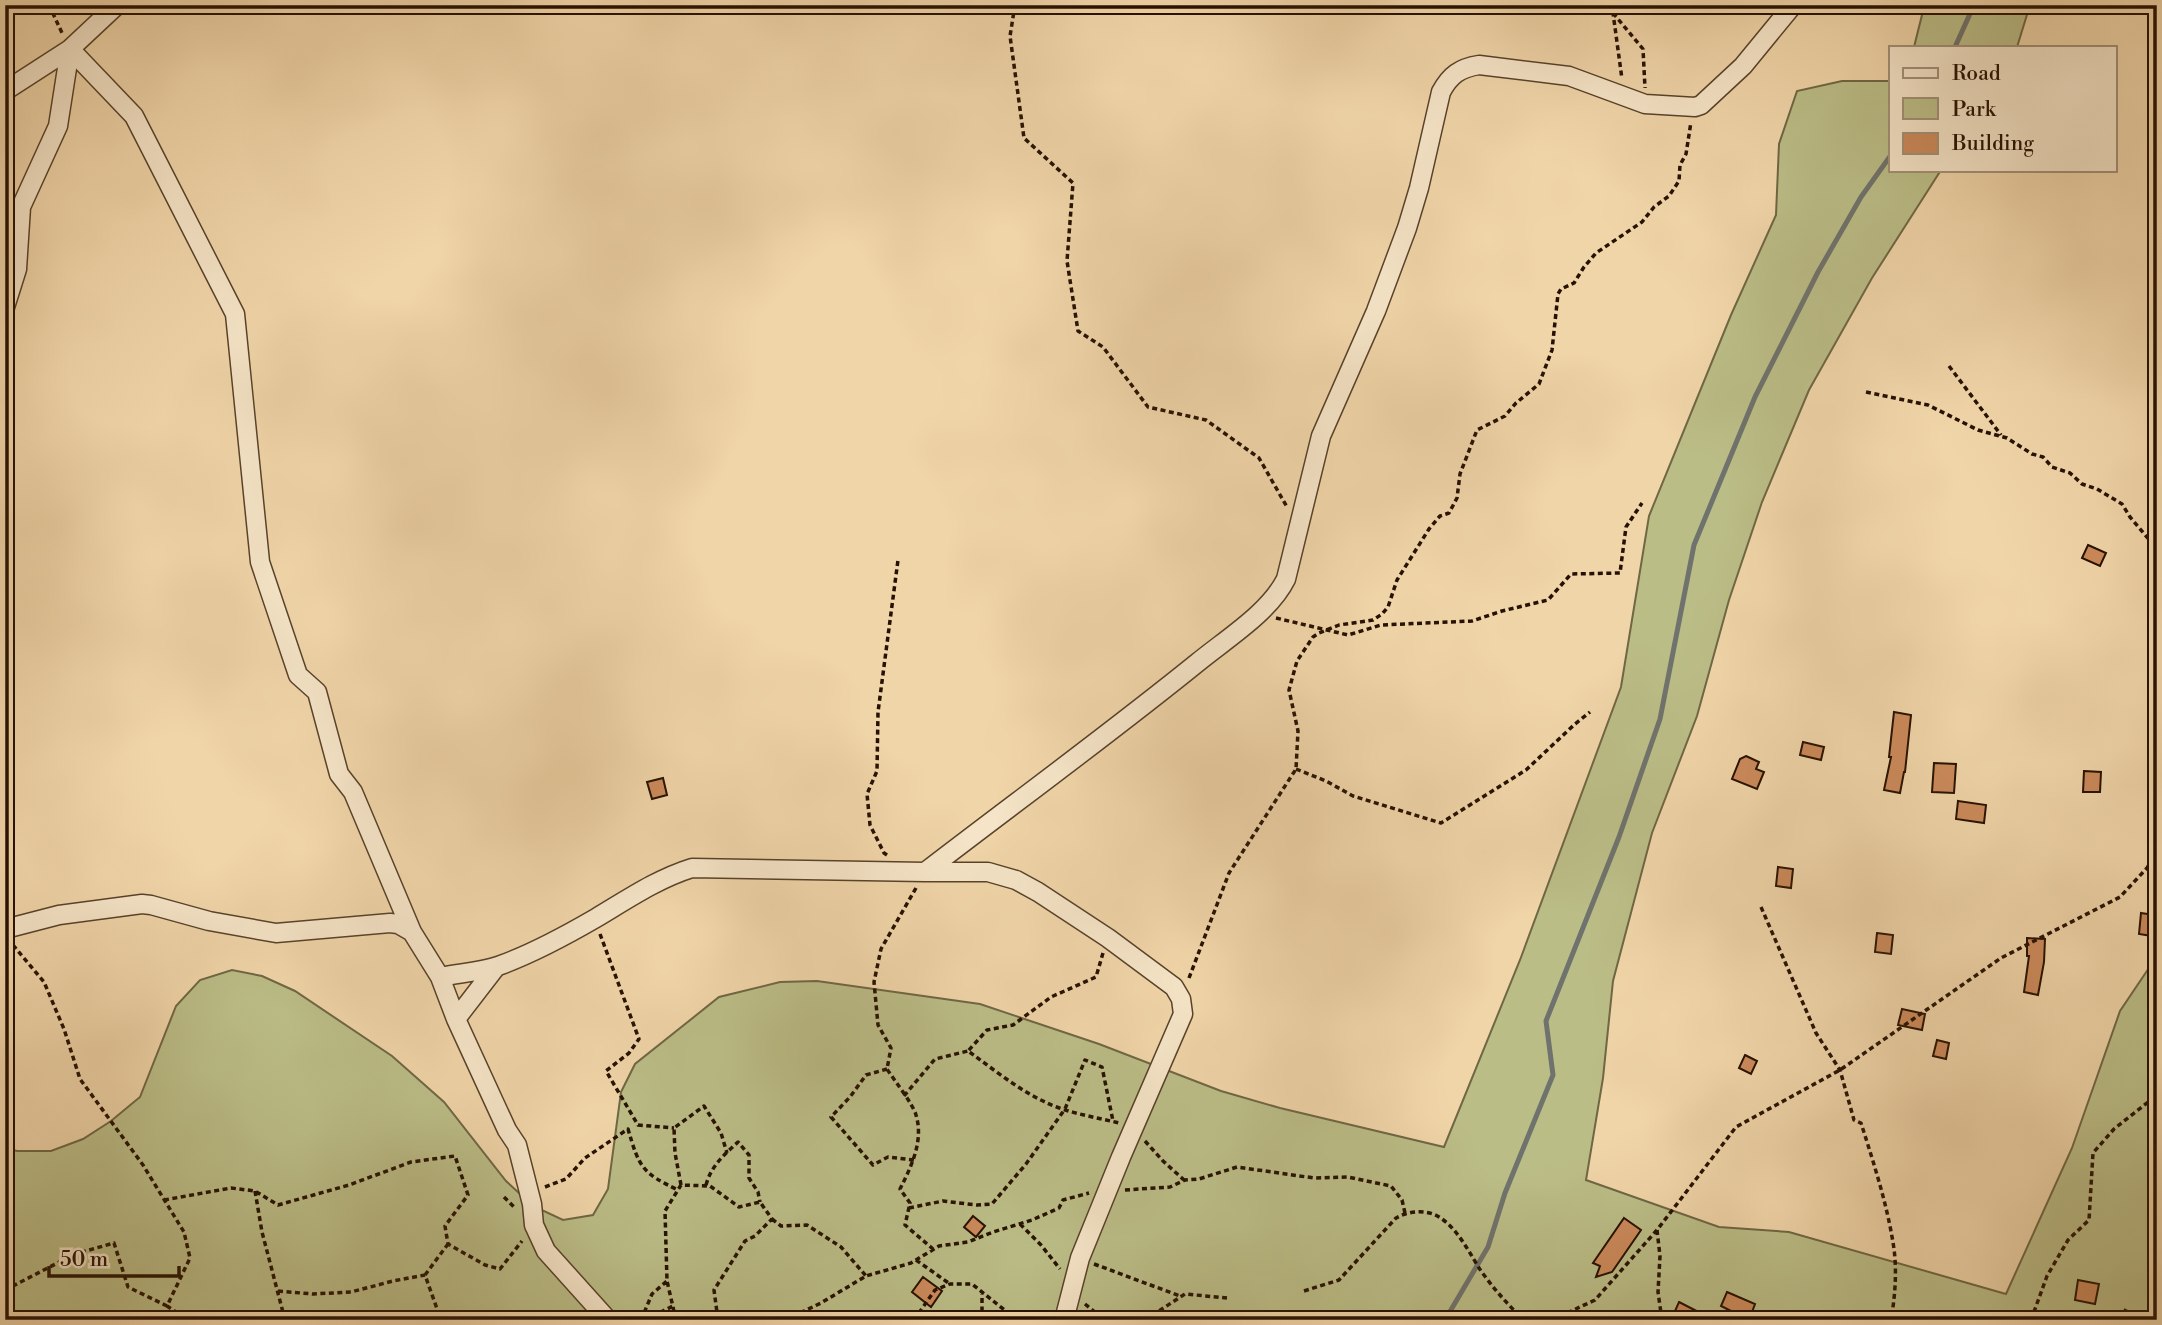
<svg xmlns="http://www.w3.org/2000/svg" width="2162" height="1325" viewBox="0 0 2162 1325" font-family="'Libre Bodoni',serif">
<rect width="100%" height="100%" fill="#f0d5a9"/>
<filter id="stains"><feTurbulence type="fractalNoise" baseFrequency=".00286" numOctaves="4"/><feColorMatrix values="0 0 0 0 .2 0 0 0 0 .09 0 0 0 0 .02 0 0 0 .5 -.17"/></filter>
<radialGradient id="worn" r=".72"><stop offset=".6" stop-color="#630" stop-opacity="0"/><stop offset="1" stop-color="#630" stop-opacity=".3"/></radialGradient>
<!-- green -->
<path fill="#bbbd87" stroke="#706744" stroke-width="2" d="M1929,5H2030L2017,47H1914L1922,15Z
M1842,81H1891V170H1941L1872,278L1809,390L1762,502L1729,600L1697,716L1652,833L1613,981L1603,1078L1586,1180L1719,1227L1789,1232L2006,1294L2072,1148L2120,1011L2157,956V1320H5V1148L17,1151H51L83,1139L111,1121L140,1097L176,1006L200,980L232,970L262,976L295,991L392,1056L444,1102L506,1181L533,1206L563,1220L593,1215L608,1189L621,1092L635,1064L719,997L780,982L817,981L980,1004L1099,1044L1221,1091L1280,1108L1444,1147L1520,960L1621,687L1649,516L1731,315L1776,215L1779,144L1797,91Z"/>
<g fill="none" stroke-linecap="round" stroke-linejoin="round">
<!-- stream -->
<path stroke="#70736d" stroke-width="5" d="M1955,47L1974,5
M1445,1320L1488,1247L1505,1193L1553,1075L1546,1021L1619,837L1660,719L1694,545L1755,397L1818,272L1861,197L1891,155"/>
</g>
<!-- building -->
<path fill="#cc8a5b" stroke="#261100" stroke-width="2" d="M2088,545L2106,553L2100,566L2082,558Z
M1894,712L1911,715L1905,772H1904L1900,793L1884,790L1891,757H1889Z
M1803,742L1824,747L1821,760L1800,755Z
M1746,756L1759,762L1756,769L1764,772L1757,789L1732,779L1740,759Z
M1934,763L1956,764L1954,793L1932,792Z
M2084,771L2101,772L2100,792H2083Z
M663,778L667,795L652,799L647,782Z
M1958,801L1986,805L1984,823L1956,819Z
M1778,867L1793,869L1791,888L1776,886Z
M2141,913L2155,915L2152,936L2139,934Z
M1877,933L1893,935L1891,954L1875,952Z
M2027,938L2045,939L2044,962L2038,995L2024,992L2029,956H2027Z
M1902,1009L1925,1014L1922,1030L1898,1025Z
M1937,1040L1949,1043L1946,1059L1933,1056Z
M1745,1055L1757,1061L1751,1074L1739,1068Z
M973,1216L985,1226L976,1237L964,1227Z
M1624,1218L1641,1230L1612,1272L1596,1277L1600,1266L1593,1263Z
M923,1277L942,1291L931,1307L912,1292Z
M2078,1280L2099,1284L2095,1304L2075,1300Z
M1727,1292L1755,1304L1749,1320L1721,1306Z
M1679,1302L1714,1320H1671Z"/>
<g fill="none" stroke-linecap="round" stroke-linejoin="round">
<!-- street casing -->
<g stroke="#58422a" stroke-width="21">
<path id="street" d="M70,49L134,116L235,314L260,562L298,675L317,692L339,774L353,792L412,932L440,977L456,1019L507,1130L517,1145L532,1204L534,1225L546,1251L608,1320
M5,91L70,49L117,5
M5,307L17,269L21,207L58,126L70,49
M925,872C1016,802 1108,735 1197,663C1226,639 1269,613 1286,579L1321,436L1376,311L1407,228L1419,188L1441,92C1450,75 1460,68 1479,65L1569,76L1645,104L1695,107L1701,105L1743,66L1793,5
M5,929L59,915L142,904L151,905L209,921L276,933L390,923L398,924L412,932
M440,977C459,973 480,972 498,966C532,954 565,936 596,918C628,899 657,879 692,868L925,872H988L1016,880L1038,892L1108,938L1174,987L1181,999L1183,1014L1121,1157L1080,1258L1064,1320
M456,1019L496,967"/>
</g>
<!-- path -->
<path stroke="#261100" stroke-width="3.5" stroke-dasharray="5 3.5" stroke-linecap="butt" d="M49,5L63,35
M1015,5L1010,36L1024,138L1073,183L1067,261L1078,331L1103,347L1148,407L1206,420L1259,458L1287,507
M1607,5L1613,13L1622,79
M1613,13L1643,49L1645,88
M1949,366L2001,435
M1866,392L1928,405L1978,430L2007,438L2032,454L2043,457L2052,467L2070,473L2082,484L2097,489L2122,504L2130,517L2157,549
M1276,618L1348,635L1381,625L1472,621L1502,611L1548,600L1571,574L1620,573L1626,527L1642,503
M1296,769L1326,781L1353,796L1441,823L1526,770L1575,724L1590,712
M887,855L884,853L870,825L867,794L877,771L878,712L898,560
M2147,868L2157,872
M916,888L881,949L874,982L878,1025L891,1048L887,1069C894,1080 913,1104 916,1115C924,1141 911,1167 900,1189L910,1203L905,1225L933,1249
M1761,907L1816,1033L1840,1070L1854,1120L1861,1123C1874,1164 1888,1207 1894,1249C1897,1272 1895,1297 1891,1320
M600,934L639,1039L629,1053L606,1071L638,1125L674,1128
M13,945L44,982L64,1029L80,1079L143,1165L184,1232L190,1258L167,1306L188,1320
M1103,953L1096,977L1051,997L1013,1025L987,1030L968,1051C992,1068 1017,1089 1045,1102C1067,1113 1095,1117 1119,1123
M1189,978L1229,873L1296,769L1298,731L1289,690L1297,661L1313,637L1319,633L1339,625L1373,620L1382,614L1388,607L1397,580L1429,529L1440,516L1449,513L1457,498L1460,474L1477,430L1505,416L1516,403L1539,384L1552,350L1558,294L1561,289L1574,283L1584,267L1596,253L1642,222L1654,207L1669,196L1679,181L1680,165L1686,154L1691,122
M887,1069L866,1075L850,1097L831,1117L873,1165L888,1157L914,1160
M904,1096L935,1059L968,1051
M1145,1141L1163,1161L1184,1180
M681,1185L675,1153L674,1128L704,1106L721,1133L727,1153
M706,1185C711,1166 724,1155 738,1142L749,1155V1178L758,1192L760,1202
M545,1187L566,1179L585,1158L628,1129C639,1167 642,1173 678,1190
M1125,1190L1170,1187L1185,1180L1199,1179L1237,1167L1314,1178L1348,1177L1391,1186L1402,1200L1405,1213
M255,1191L262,1232L285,1320
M504,1197L514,1207
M164,1200L231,1188L255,1191L278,1205L349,1185L411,1162L455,1156L468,1195L445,1226L448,1244L485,1265L500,1269L522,1241
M909,1208L943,1201L977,1205L992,1204L1026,1164L1065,1109L1085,1060L1102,1067L1113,1121
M772,1219L781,1226L807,1225L841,1247L866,1276
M1020,1224L1041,1245L1060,1269
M1657,1230L1660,1256L1658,1292L1662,1320
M916,1260L950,1284
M1094,1264L1180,1296
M425,1275L448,1244
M5,1290L75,1254L114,1243L128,1287L167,1306
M278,1291L313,1294L351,1292L393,1281L425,1275L441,1320
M1304,1291L1339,1280L1396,1218C1410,1210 1429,1209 1442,1219C1459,1231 1470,1254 1481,1271C1494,1289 1508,1305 1524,1320
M1085,1304L1097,1314L1119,1320
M641,1320L652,1294L667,1281
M645,1320L673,1306
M676,1320L667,1281L665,1211L681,1185L710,1186L739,1207L760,1202L772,1219L755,1236L745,1241L714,1290L718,1320
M785,1320L821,1303L866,1276L911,1263L939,1246L968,1242L993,1232L1032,1220L1059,1208L1063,1200L1089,1193
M914,1320L935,1290L950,1284H972L1017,1320
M982,1320V1294
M1145,1320L1185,1294L1227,1298
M1552,1320L1595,1300L1657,1230L1736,1127L1840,1070L2001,958L2120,897L2147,868L2157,852
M2031,1320L2047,1276L2068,1240L2089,1220L2093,1153L2114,1129L2157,1095
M2121,1320L2126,1309"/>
<!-- street -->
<use href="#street" stroke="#f5e4c7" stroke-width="18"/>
</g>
<!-- margin -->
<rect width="2162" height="1325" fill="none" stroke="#f0d5a9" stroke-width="28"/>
<rect x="7" y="7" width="2148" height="1311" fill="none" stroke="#261100" stroke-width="3.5"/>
<rect x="14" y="14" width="2134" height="1297" fill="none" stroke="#261100" stroke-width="2"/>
<!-- legend -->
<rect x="1889" y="46" width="228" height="126" fill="#f5e4c7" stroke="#a29077" stroke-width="2"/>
<rect x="1903" y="68" width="35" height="10" fill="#f5e4c7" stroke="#a29077" stroke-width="2"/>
<text x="1952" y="80" font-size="21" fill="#261100">Road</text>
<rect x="1903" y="98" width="35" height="21" fill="#bbbd87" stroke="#a29077" stroke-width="2"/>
<text x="1952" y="116" font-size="21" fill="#261100">Park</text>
<rect x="1903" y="133" width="35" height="21" fill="#cc8a5b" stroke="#a29077" stroke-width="2"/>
<text x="1952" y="150" font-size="21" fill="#261100">Building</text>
<!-- scale -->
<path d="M49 1266v10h130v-10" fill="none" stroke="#261100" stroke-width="3.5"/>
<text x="60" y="1266" font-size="21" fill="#261100" stroke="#f5e4c7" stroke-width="5" paint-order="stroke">50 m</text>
<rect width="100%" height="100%" filter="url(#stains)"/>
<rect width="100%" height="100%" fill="url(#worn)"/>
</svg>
